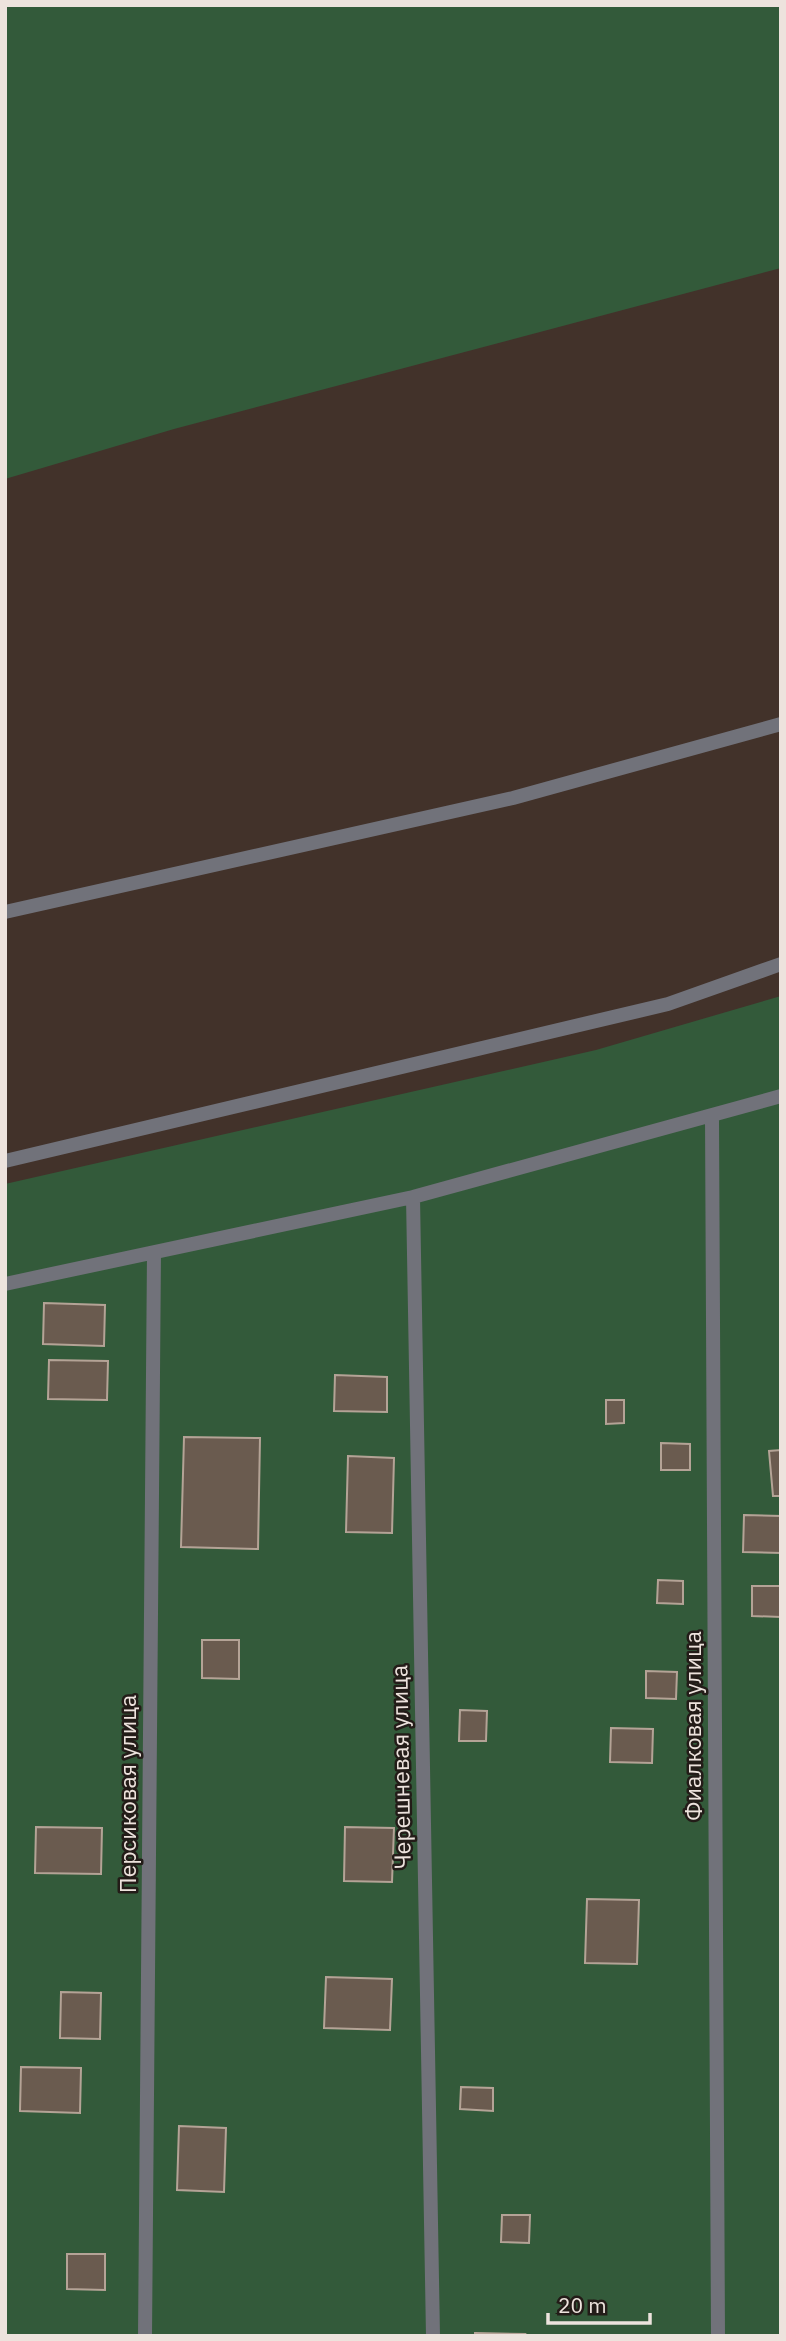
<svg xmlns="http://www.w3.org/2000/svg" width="786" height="2341" viewBox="0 0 786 2341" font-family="'IBM Plex Sans',sans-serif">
<rect width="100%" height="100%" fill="#42322a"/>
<!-- green -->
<path fill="#335a3a" d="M5,5H781V268L174,429L5,479Z
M781,996V2336H5V1184L596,1050Z"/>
<!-- building -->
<path fill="#6a5b4f" stroke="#b4a396" stroke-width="2" d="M44,1303L105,1305L104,1346L43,1344Z
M49,1360L108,1361L107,1400L48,1399Z
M335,1375L387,1377V1412L334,1411Z
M606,1400H624V1423L606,1424Z
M184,1437L260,1438L258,1549L181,1547Z
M661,1443L690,1444V1470H661Z
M781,1450V1496H773L769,1451Z
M348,1456L394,1458L392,1533L346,1532Z
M744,1515L781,1516V1553L743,1552Z
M658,1580L683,1581V1604L657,1603Z
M752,1586H781V1617L752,1616Z
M202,1640H239V1679L202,1678Z
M646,1671L677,1672L676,1699L646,1698Z
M460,1710L487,1711L486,1741H459Z
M611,1728L653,1729L652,1763L610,1762Z
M36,1827L102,1828L101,1874L35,1873Z
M345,1827L394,1828L392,1882L344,1881Z
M587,1899L639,1900L637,1964L585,1963Z
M326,1977L392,1979L390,2030L324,2028Z
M61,1992L101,1993L100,2039L60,2038Z
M21,2067L81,2068L80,2113L20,2111Z
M461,2087L493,2088V2111L460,2109Z
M179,2126L226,2128L224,2192L177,2190Z
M502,2215H530L529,2243L501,2242Z
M67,2254H105V2290L67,2289Z
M475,2333L525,2334L524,2336H475Z"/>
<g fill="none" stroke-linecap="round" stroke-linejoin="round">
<!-- service -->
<path stroke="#71727a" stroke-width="14" d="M5,1161L668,1004L781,964"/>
<!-- minor -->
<path stroke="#71727a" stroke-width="14" d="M712,1117L718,2336
M413,1197L433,2336
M5,1284L413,1197L781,1096
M145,2336L154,1253"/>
<!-- tertiary -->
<path stroke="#71727a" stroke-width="14" d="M5,912L513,798L781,724"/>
</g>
<g text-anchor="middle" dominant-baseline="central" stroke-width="5" stroke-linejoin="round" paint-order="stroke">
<!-- street labels -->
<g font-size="23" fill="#ede3dd" stroke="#231c18">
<text transform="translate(692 1726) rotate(-90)">Фиалковая улица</text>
<text transform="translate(400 1767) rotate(-91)">Черешневая улица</text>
<text transform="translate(127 1794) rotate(-90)">Персиковая улица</text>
</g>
</g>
<!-- border -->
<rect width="786" height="2341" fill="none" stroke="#ede3dd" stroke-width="14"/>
<!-- scale -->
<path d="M548 2313v10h102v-10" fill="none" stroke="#ede3dd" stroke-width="3.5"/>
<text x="558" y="2313" font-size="21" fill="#ede3dd" stroke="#231c18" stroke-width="5" paint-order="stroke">20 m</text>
</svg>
